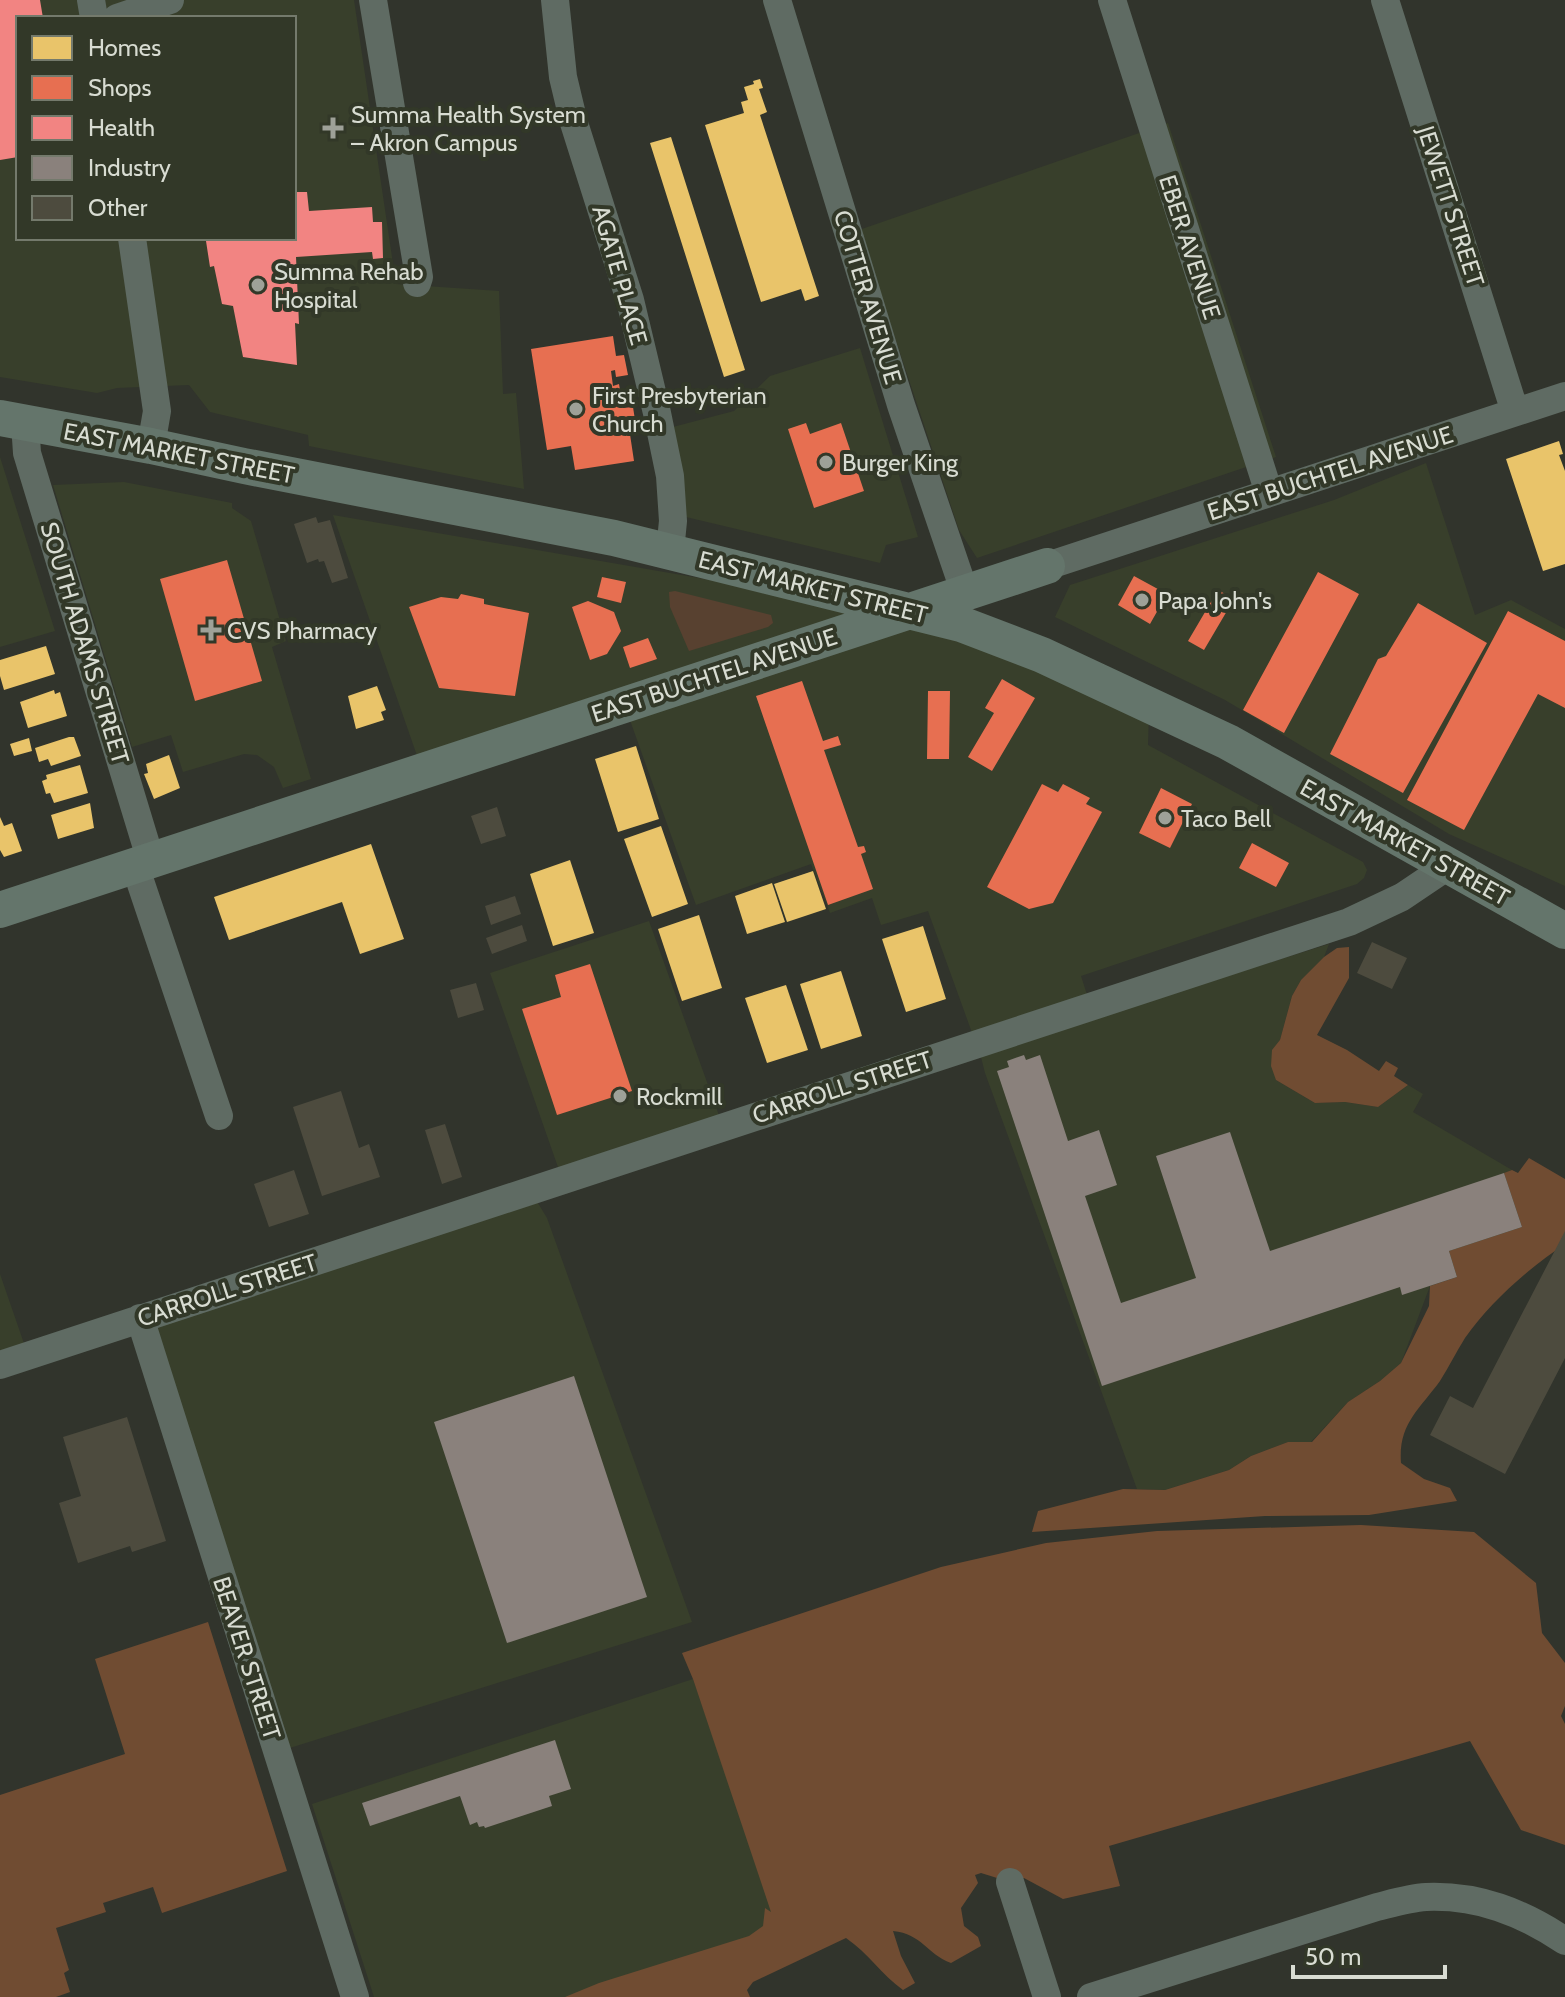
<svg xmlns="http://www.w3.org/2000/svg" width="1565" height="1997" viewBox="0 0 1565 1997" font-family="Cabin,sans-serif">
<rect width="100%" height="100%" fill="#31342c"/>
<!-- built -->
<path fill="#383f2b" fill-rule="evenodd" d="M0,0H354L396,284L499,291L503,394L516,393L524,489L309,446L308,435L210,412L189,385L117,388L97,393L0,377ZM18,18H294V238H18Z
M1168,123L1276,457L977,558L959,530L859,230Z
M860,348L918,537L886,545L880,563L686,517L669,428L734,411L770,376Z
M0,457L55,631L0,647Z
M1426,463L1475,615L1511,600L1565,629V886L1449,834L1225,700L1055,617L1070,585L1334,500Z
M124,482L232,503V508L251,521L286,641L272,647L311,779L283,788L274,767L257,755L244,754L183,772L171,735L132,747L53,485Z
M333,515L891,611L421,767Z
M906,618L1149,712L1148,745L1363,862L1367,870L1364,878L1357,884L1081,976L1090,1004L975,1041L928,911L881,925L872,898L830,913L811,864L696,905L626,709Z
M649,921L721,1121L559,1170L490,973Z
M1329,944L1324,957L1301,980L1292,996L1280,1040L1276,1080L1315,1103L1345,1102L1378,1107L1408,1085L1423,1094L1413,1112L1512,1170L1505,1173L1522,1227L1457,1277L1430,1286L1401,1363L1380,1381L1348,1402L1311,1442H1288L1251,1456L1229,1470L1165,1490L1137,1489L985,1073L980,1053Z
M530,1190L547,1218L692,1622L277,1752L140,1318Z
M0,1274L28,1355L0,1365Z
M693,1679L782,1936L605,1997H374L312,1804Z"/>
<!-- green -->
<path fill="#584130" d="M675,591L771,615L773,623L768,627L689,651L670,607L669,592Z"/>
<!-- forest -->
<path fill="#704c32" d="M1349,947V978L1317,1035L1347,1050L1379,1071L1386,1061L1398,1068L1394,1076L1408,1085L1378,1107L1345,1102L1315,1103L1276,1080L1271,1066L1272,1050L1280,1040L1292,996L1301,980L1324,957L1337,948Z
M1529,1158L1565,1179V1244C1529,1268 1490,1302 1465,1338C1456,1352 1449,1367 1440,1381C1419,1410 1398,1424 1401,1463L1424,1479L1450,1488L1457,1501L1369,1515L1265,1516L1032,1532L1038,1511L1123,1489L1165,1490L1229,1470L1251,1456L1288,1442H1312L1348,1402L1380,1381L1401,1363L1429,1306L1430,1286L1457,1277L1449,1251L1522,1227L1504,1173L1512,1170L1518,1173Z
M1361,1525L1474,1532L1536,1583L1542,1633L1565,1663V1706L1561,1716L1565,1724V1845L1521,1830L1470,1741L1109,1846L1120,1886L1063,1899L1024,1878L1010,1882L981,1873L975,1875L978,1883L961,1908L964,1926L978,1937L981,1946L951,1963C927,1954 922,1934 893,1931L901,1956L915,1983L903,1990C882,1975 868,1953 846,1938L753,1982L747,1990L750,1997H565L599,1983L749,1936L763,1926L765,1908L771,1912L693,1679L682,1653L941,1567L1046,1543L1157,1531Z
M208,1622L287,1871L162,1913L153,1887L103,1903L106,1912L56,1928L69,1970L64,1973L70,1992L56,1997H0V1795L125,1754L95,1659Z"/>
<!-- homes -->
<path fill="#e9c46a" d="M760,79L763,88L759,89L767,112L760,115L819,296L805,301L801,289L761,302L705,125L744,113L741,102L748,100L744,87L754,84L753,81Z
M671,137L745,370L724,377L650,143Z
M1559,441L1563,454L1559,455L1565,471V564L1543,571L1506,459Z
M46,646L55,674L4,690L0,676V660Z
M377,686L386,710L381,712L384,720L356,729L348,696Z
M54,690L55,694L60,692L67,716L28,728L20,702Z
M69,737H74L81,756L51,766L48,759L39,762L35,748Z
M29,738L32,751L14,756L10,744Z
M636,746L659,819L618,832L595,759Z
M169,755L180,788L154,799L144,774L148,773L146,764Z
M80,765L88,793L54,803L50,793L46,794L42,781L47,779L46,775Z
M90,803L94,828L58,839L51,815Z
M0,817L4,826L12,823L22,851L4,857L0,850Z
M661,826L688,904L652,917L624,839Z
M371,844L404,939L360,954L342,902L229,940L214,897Z
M570,860L594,933L553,946L530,874Z
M813,871L826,909L787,922L774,884Z
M772,883L785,922L747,934L735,896Z
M699,915L722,988L682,1001L658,929Z
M923,926L946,999L906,1012L882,939Z
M841,971L862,1036L821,1049L800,984Z
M786,985L808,1050L767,1063L745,998Z"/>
<!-- shops -->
<path fill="#e76f51" d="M613,336L616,356L624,355L628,375L616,377L615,370L611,371L613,386L619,384L623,408L633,407L635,420L628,421L634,461L575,470L571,446L547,450L531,349Z
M806,423L810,434L841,423L864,491L814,508L788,429Z
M227,560L262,681L195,701L160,579Z
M1318,572L1359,594L1284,733L1243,710Z
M1134,576L1167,594L1150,624L1118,605Z
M602,577L626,582L621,603L597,597Z
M1218,590L1234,599L1204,650L1188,641Z
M461,594L484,599V604L529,613L515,696L439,688L409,607L441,597L458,599Z
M588,601L614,612L621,631L607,654L590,660L572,607Z
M1418,603L1487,643L1403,793L1330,754L1378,659L1386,656Z
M1508,611L1565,641V708L1538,694L1464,830L1407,800Z
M648,638L657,659L630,668L623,647Z
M1002,679L1035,698L992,771L968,757L994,713L985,708Z
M802,681L823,741L838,736L841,745L824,750L858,847L864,846L866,852L861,854L873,889L828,905L756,696Z
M928,691H950L949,759H927Z
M1042,784L1058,792L1063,784L1090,798L1086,804L1102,812L1053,903L1029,909L987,887Z
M1161,788L1192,804L1170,848L1139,833Z
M1252,843L1289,863L1276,887L1239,868Z
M590,964L632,1091L557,1115L522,1009L561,997L555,975Z"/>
<!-- health -->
<path fill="#f28482" d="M0,0H40L43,18H18V157L0,160Z
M294,192H307L309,211L372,207L373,222H382L383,258L373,259L372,252L296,257L299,324L295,323L297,365L243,357L233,306L222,304L214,266L210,267L206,241L211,238H294Z"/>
<!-- industry -->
<path fill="#8a817c" d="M1024,1055L1026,1060L1040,1055L1068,1141L1099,1130L1117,1185L1085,1196L1121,1303L1196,1278L1156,1156L1230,1132L1270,1251L1504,1173L1522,1227L1449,1251L1457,1277L1402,1295L1400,1287L1102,1386L997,1071L1009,1067L1007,1061Z
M574,1376L647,1597L507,1643L434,1422Z
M555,1740L571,1789L549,1796L552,1806L485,1828L484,1826L479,1827L477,1822L470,1825L460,1796L370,1826L362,1803Z"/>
<!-- building -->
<path fill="#4d4b3e" d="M316,517L318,523L330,520L348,578L332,583L324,561L319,562L318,559L307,563L294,524Z
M497,807L506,836L481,844L471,816Z
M515,896L521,914L491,925L485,906Z
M522,925L527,941L492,954L486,938Z
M1372,942L1407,958L1392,989L1357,973Z
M476,983L484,1010L458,1018L450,990Z
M341,1091L359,1148L369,1144L380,1177L322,1196L293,1107Z
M445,1124L462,1177L442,1184L425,1130Z
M294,1170L309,1214L269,1227L254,1184Z
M1565,1231V1358L1505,1474L1430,1435L1450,1396L1473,1408Z
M127,1417L166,1541L132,1552L130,1546L78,1563L59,1503L81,1496L63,1437Z"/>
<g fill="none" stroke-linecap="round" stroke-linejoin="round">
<!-- minor -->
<path stroke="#5f6b63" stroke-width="28" d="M91,0L94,18
M373,0L419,277L417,283
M555,0L563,77L574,123L630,300L657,413L670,476L673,521L670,551
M777,0L901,405L965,593
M1112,0L1269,493
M1385,0L1515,412
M117,18L170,0
M132,238L157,411L151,446
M25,423L27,453L151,861
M1047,566L1565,396
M135,866L219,1116
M140,1318L355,1997
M0,1365L1349,922L1402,897L1448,866
M1010,1882L1047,1997
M1091,1997L1377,1907C1393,1903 1410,1898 1426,1897C1478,1895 1522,1912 1565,1941"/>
<!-- major -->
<path stroke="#64756b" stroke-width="36" d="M0,418L151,446L244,466L614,538L961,624L1042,655L1228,742L1565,931
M0,910L1047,566"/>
</g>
<!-- markers -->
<g fill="#9ea198" stroke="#323828" stroke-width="3">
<path d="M329 116h8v8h8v8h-8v8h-8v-8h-8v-8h8z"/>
<circle cx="258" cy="285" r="8"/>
<circle cx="576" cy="409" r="8"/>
<circle cx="826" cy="462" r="8"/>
<circle cx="1142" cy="600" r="8"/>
<path d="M207 618h8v8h8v8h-8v8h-8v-8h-8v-8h8z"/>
<circle cx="1165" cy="818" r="8"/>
<circle cx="620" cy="1096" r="8"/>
</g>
<g text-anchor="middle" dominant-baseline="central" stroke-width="8" stroke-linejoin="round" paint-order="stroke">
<!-- poi labels -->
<g font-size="24" fill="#d8dcd2" stroke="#323828" text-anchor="start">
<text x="351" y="114">Summa Health System<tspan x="351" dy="28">– Akron Campus</tspan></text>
<text x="274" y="271">Summa Rehab<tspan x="274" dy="28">Hospital</tspan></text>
<text x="592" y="395">First Presbyterian<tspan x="592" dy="28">Church</tspan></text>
<text x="842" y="462">Burger King</text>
<text x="1158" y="600">Papa John's</text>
<text x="227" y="630">CVS Pharmacy</text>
<text x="1181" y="818">Taco Bell</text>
<text x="636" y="1096">Rockmill</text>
</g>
<!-- street labels -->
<g font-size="24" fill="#d8dcd2" stroke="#323828">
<text transform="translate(1451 206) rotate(72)">JEWETT STREET</text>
<text transform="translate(1190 247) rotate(72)">EBER AVENUE</text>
<text transform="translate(620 275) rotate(74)">AGATE PLACE</text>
<text transform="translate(868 297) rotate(73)">COTTER AVENUE</text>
<text transform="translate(179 453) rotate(11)">EAST MARKET STREET</text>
<text transform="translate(1330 473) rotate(-18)">EAST BUCHTEL AVENUE</text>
<text transform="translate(813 587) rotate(14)">EAST MARKET STREET</text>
<text transform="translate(85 643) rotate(73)">SOUTH ADAMS STREET</text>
<text transform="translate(714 675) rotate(-18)">EAST BUCHTEL AVENUE</text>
<text transform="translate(1405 842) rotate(29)">EAST MARKET STREET</text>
<text transform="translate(842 1087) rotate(-18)">CARROLL STREET</text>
<text transform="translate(227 1290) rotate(-18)">CARROLL STREET</text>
<text transform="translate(247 1658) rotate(72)">BEAVER STREET</text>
</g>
</g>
<!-- legend -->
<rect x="16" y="16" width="280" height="224" fill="#323828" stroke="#747a6c" stroke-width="2"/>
<rect x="32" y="36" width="40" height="24" fill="#e9c46a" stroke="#747a6c" stroke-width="2"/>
<text x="88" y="56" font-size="24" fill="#d8dcd2">Homes</text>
<rect x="32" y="76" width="40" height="24" fill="#e76f51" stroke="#747a6c" stroke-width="2"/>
<text x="88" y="96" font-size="24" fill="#d8dcd2">Shops</text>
<rect x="32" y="116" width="40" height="24" fill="#f28482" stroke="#747a6c" stroke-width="2"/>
<text x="88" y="136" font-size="24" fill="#d8dcd2">Health</text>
<rect x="32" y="156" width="40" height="24" fill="#8a817c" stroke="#747a6c" stroke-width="2"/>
<text x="88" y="176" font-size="24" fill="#d8dcd2">Industry</text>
<rect x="32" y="196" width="40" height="24" fill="#4d4b3e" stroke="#747a6c" stroke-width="2"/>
<text x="88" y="216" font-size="24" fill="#d8dcd2">Other</text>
<!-- scale -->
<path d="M1293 1965v12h152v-12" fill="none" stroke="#d8dcd2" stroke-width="4"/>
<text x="1305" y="1965" font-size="24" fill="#d8dcd2" stroke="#323828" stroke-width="6" paint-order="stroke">50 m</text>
</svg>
